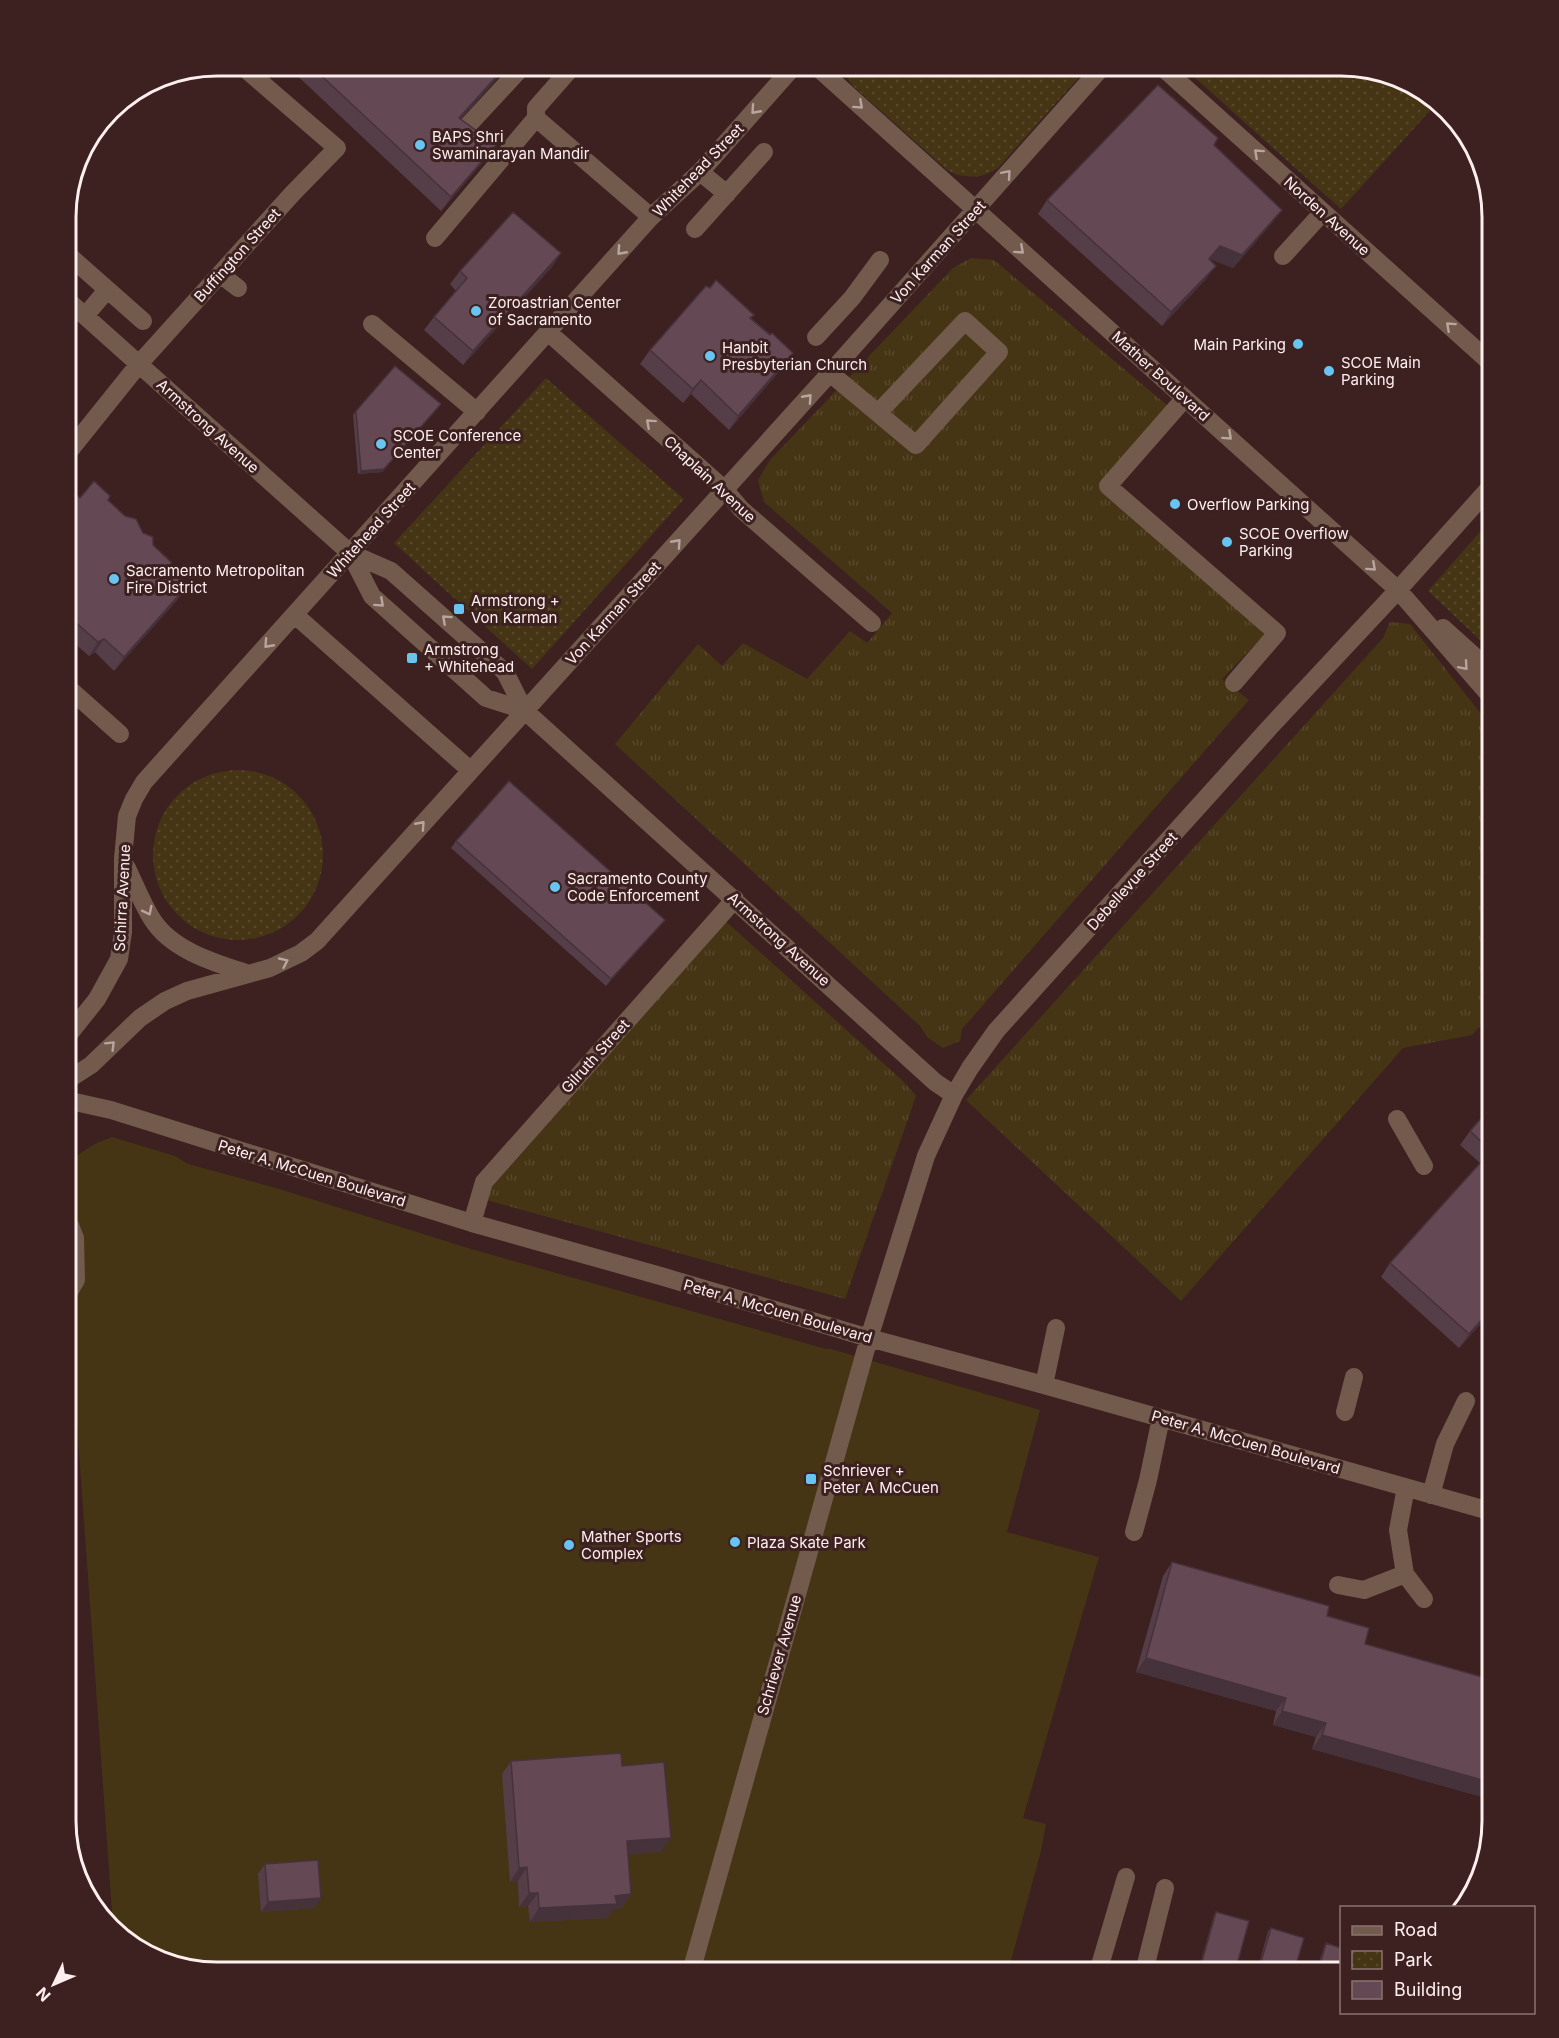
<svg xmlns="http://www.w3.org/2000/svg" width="1559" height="2038" viewBox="0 0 1559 2038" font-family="Inter,sans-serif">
<defs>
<pattern id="grass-tufts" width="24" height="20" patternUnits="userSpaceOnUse" patternTransform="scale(1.5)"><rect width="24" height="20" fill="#453515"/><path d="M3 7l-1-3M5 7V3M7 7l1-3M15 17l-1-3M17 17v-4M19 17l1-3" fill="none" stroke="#58492c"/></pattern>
<pattern id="park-dots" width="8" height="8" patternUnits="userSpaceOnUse" patternTransform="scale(1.5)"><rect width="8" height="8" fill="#453515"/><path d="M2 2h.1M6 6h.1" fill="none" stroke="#58492c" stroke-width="1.8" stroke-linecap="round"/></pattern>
</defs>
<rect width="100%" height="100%" fill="#3c2120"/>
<!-- grass -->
<path fill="url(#grass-tufts)" d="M971,258L994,260L1174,411L1108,486L1265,634L1222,679L1249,700L962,1029L960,1041L943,1048L927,1037L921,1027L615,744L698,644L722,666L743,643L807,679L850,631L867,643L892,613L764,502L758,480L770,460L953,268Z
M1390,622L1410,624L1493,729V1011L1472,1035L1403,1048L1181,1301L966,1100L1383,638Z
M720,916L903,1081L916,1096L845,1299L479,1198Z"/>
<!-- park -->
<path fill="url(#park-dots)" d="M840,66H1089L998,168L989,173L977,177L957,175L946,169L853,86Z
M1182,66H1351L1417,86L1436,104L1341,209Z
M546,378L684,499L532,669L394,543Z
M1493,517V652L1428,591Z
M153 855a85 85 0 1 1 170 0a85 85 0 1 1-170 0Z"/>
<!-- pitch -->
<path fill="#453515" d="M112,1137L175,1156L188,1164L276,1188L471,1249L826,1349H831L1040,1410L1007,1532L1099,1557L1023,1818L1046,1824L1041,1851L1008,1972H217L142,1952L113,1925L70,1326H66V1167C79,1152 94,1143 112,1137Z"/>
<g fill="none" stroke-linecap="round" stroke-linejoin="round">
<!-- minor -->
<path stroke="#725b4d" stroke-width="18" d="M816,66L1398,590L1493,699
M1161,66L1493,365
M536,118L651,217
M468,141L460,134L523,66
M700,172L727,194
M695,229L764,152
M435,238L536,118V108L573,66
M66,253L143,321
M1283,256L1323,212
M220,274L238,288
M66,299L350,553L391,571L505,672L524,710L935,1082L954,1095
M85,316L107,290
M372,324L477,412
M548,332L725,490L741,509L872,623
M816,337L852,298L880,260
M830,373L916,445L999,352L965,321L878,413
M1185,398L1108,486L1277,633L1234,683
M66,455L139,364L293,193L337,148L242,66
M350,553L372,596L486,698L524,710
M295,615L470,770
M1443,628L1493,673
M66,686L120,734
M127,868C135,885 142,903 152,919C172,951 216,963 249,974
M66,1038L97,999L119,959L123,932V858L127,816L134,799L144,782L651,217L700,172L794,66
M66,1081L91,1065L140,1018L165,1001L187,991L270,968L301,953L317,941L830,373L1103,66
M66,1100L111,1110L472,1223L664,1277L869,1338L1044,1385L1493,1512
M1397,1119L1424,1166
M472,1223L484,1182L735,899
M66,1297L76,1280L75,1238L66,1216
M1044,1385L1056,1328
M1345,1412L1354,1377
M1431,1495L1445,1444L1466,1401
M1134,1532L1148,1480L1161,1418
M1405,1574L1424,1599
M1338,1585L1364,1590L1405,1574L1398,1530L1406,1487
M691,1972L869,1338L926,1156L954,1095L970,1068L996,1031L1270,727L1398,590L1493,484
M1098,1972L1126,1877
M1144,1972L1165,1888"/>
</g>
<!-- wall -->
<path fill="#563e48" d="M287,66H507L461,119L486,158L441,211Z
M1214,145L1272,223L1233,268L1210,259L1206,279L1162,326L1038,214L1047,200Z
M561,253L552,267L463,365L424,330L434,317L456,291L450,284L460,271Z
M754,315L751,318L793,353L783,367L729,430L691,394L683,403L640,364L650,350Z
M441,404L382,472L358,474L353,415L356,411Z
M66,485L80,498L108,500L143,533L153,545L170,570L188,585L178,599L114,671L95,652L89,656L66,636Z
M456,841L660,926L606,986L451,848Z
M1493,1105V1310L1459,1348L1381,1277L1390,1263L1480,1163L1460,1145L1470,1131Z
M1172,1562L1327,1616L1365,1644L1493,1680V1800L1312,1749L1316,1737L1273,1725L1276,1711L1136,1672L1163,1576Z
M511,1761L622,1766L661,1852L628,1854L631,1894L622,1908L614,1909L607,1918L530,1922L528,1906L519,1907L518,1881L510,1882L502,1774Z
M265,1864L321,1898L314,1908L261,1912L258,1874Z
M1216,1912L1235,1972H1198L1214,1915Z
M1271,1928L1294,1972H1257L1268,1931Z
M1326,1943L1341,1972H1316L1324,1947Z"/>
<!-- shaded-wall -->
<path fill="#46323b" d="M506,66H507L504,71L450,132L459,118Z
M496,145L486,158L441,211L451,197Z
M1282,210L1272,223L1233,268L1209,259L1220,246Z
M561,253L552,267L463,365L473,351Z
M1216,266L1206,279L1162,326L1171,312Z
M793,353L783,367L729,430L738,416Z
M701,380L691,394L683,403L693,389Z
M441,404L382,472L358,474L361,471Z
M188,585L178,599L114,671L124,657Z
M104,639L95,652L89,656L98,642Z
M665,920L660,926L606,986L611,979Z
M1493,1307V1310L1459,1348L1469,1334Z
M1146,1658L1286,1698L1276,1711L1136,1672Z
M1282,1711L1326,1723L1316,1737L1273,1725Z
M1322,1735L1493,1783V1800L1312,1749Z
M671,1838L661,1852L617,1855L627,1841Z
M527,1867L518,1881L510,1882L519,1868Z
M529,1893H538L528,1906L519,1907Z
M631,1894L622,1908L614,1909L607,1918L530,1922L539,1908L615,1896Z
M321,1898L314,1908L261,1912L268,1902Z"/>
<!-- building -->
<path fill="#644854" stroke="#46323b" stroke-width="1.5" d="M311,66H506L459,118L496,145L451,197Z
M1158,85L1218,138L1214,145L1282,210L1242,255L1220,246L1209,259L1216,266L1171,312L1047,200Z
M513,212L561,253L473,351L434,317L467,278L460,271Z
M716,280L754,315L750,318L770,335L772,333L793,353L738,416L701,380L693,389L650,350L706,286L710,288Z
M395,366L441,404L384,469L361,471L356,411Z
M94,481L110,496L108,500L125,516L136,519L143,533L153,537V545L171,562L170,570L188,585L124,657L104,639L98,642L66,614V485L80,498Z
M509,781L665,920L611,979L456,841Z
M1493,1105V1307L1469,1334L1390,1263L1491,1151L1470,1131Z
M1172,1562L1329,1606L1327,1616L1369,1628L1365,1644L1493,1680V1783L1322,1735L1326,1723L1282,1711L1286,1698L1146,1658Z
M621,1753L622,1766L664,1762L671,1838L627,1841L631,1894L615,1896L617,1904L539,1908L538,1893H529L527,1867L519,1868L511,1761Z
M318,1860L321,1898L268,1902L265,1864Z
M1216,1912L1249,1921L1235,1972H1199Z
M1271,1928L1304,1938L1294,1972H1258Z
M1326,1943L1341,1948V1972H1318Z"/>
<!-- one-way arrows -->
<defs><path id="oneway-chevron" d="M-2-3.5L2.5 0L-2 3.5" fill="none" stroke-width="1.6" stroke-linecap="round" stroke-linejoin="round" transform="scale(1.5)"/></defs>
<g stroke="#b8a59e">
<use href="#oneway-chevron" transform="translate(859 105) rotate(42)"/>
<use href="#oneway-chevron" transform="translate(755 110) rotate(132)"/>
<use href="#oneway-chevron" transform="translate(1258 153) rotate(-138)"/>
<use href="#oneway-chevron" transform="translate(1007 174) rotate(-49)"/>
<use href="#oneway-chevron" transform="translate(1020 250) rotate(42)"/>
<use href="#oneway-chevron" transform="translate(621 251) rotate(132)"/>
<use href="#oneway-chevron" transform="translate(1450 326) rotate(-138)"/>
<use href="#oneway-chevron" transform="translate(808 398) rotate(-48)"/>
<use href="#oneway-chevron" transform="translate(650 423) rotate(-138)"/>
<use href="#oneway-chevron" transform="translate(1228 436) rotate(42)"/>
<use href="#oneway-chevron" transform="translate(677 543) rotate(-48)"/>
<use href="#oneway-chevron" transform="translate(1372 567) rotate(42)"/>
<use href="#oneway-chevron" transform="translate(380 603) rotate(42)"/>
<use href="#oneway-chevron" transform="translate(446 619) rotate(-138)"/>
<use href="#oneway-chevron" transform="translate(268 644) rotate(132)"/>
<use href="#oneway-chevron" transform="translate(1464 666) rotate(49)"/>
<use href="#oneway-chevron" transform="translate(421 825) rotate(-48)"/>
<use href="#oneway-chevron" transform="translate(148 911) rotate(63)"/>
<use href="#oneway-chevron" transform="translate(284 962) rotate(-25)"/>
<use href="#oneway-chevron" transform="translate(111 1045) rotate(-45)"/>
</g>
<!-- markers -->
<g fill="#68c4f0" stroke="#3c2120" stroke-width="2">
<circle cx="420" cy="145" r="6"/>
<circle cx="476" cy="311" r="6"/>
<circle cx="1298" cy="344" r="6"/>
<circle cx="710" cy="356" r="6"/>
<circle cx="1329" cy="371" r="6"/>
<circle cx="381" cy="444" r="6"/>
<circle cx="1175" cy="504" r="6"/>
<circle cx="1227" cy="542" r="6"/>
<circle cx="114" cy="579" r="6"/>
<rect x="453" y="603" width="12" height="12" rx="3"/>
<rect x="406" y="652" width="12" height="12" rx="3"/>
<circle cx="555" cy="887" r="6"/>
<rect x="805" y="1473" width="12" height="12" rx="3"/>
<circle cx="735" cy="1542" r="6"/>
<circle cx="569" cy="1545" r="6"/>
</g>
<g text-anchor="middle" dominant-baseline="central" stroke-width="6" stroke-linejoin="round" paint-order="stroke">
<!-- poi labels -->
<g font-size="15" fill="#feefee" stroke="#3c2120" text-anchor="start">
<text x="432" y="136">BAPS Shri<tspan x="432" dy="17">Swaminarayan Mandir</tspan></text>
<text x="488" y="302">Zoroastrian Center<tspan x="488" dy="17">of Sacramento</tspan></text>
<text x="1286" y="344" text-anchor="end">Main Parking</text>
<text x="722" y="347">Hanbit<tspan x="722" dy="17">Presbyterian Church</tspan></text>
<text x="1341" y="362">SCOE Main<tspan x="1341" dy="17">Parking</tspan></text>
<text x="393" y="435">SCOE Conference<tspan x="393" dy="17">Center</tspan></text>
<text x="1187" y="504">Overflow Parking</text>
<text x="1239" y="533">SCOE Overflow<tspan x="1239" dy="17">Parking</tspan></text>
<text x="126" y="570">Sacramento Metropolitan<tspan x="126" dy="17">Fire District</tspan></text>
<text x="471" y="600">Armstrong +<tspan x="471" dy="17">Von Karman</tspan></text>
<text x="424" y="649">Armstrong<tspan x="424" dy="17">+ Whitehead</tspan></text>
<text x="567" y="878">Sacramento County<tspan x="567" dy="17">Code Enforcement</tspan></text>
<text x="823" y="1470">Schriever +<tspan x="823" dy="17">Peter A McCuen</tspan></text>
<text x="581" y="1536">Mather Sports<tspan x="581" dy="17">Complex</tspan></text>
<text x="747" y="1542">Plaza Skate Park</text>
</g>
<!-- street labels -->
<g font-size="15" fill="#feefee" stroke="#3c2120">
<text transform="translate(698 170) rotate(-46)">Whitehead Street</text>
<text transform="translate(1327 216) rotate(42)">Norden Avenue</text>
<text transform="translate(938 252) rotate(-48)">Von Karman Street</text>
<text transform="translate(237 255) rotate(-48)">Buffington Street</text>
<text transform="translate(1161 376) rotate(42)">Mather Boulevard</text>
<text transform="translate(208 426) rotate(42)">Armstrong Avenue</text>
<text transform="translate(710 479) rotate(43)">Chaplain Avenue</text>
<text transform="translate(371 530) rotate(-48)">Whitehead Street</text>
<text transform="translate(613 613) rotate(-48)">Von Karman Street</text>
<text transform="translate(1132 881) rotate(-48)">Debellevue Street</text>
<text transform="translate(122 898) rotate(-87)">Schirra Avenue</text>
<text transform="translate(779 939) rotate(42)">Armstrong Avenue</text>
<text transform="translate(595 1056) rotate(-48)">Gilruth Street</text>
<text transform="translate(312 1173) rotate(17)">Peter A. McCuen Boulevard</text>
<text transform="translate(778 1311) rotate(16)">Peter A. McCuen Boulevard</text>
<text transform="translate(1246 1442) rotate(16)">Peter A. McCuen Boulevard</text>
<text transform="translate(779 1655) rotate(-74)">Schriever Avenue</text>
</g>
</g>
<!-- crop -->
<path d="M0 0H1559V2038H0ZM217 76H1341A141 141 0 0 1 1482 217V1821A141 141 0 0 1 1341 1962H217A141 141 0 0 1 76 1821V217A141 141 0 0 1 217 76Z" fill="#3c2120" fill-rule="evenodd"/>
<path fill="none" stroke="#feefee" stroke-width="3" d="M217 76H1341A141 141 0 0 1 1482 217V1821A141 141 0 0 1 1341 1962H217A141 141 0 0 1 76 1821V217A141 141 0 0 1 217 76Z"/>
<!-- legend -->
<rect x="1340" y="1906" width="195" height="108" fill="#3c2120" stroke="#8a7372" stroke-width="1.5"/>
<rect x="1352" y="1926" width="30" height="9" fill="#725b4d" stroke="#8a7372" stroke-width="1.5"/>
<text x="1394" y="1936" font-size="18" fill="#feefee">Road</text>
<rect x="1352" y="1951" width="30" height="18" fill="url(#park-dots)" stroke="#8a7372" stroke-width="1.5"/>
<text x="1394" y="1966" font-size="18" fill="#feefee">Park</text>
<rect x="1352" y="1981" width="30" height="18" fill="#644854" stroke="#8a7372" stroke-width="1.5"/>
<text x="1394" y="1996" font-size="18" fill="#feefee">Building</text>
<!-- north arrow -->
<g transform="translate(54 1984) rotate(226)" stroke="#3c2120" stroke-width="4.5" paint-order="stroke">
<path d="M0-4.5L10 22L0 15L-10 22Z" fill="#feefee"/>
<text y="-9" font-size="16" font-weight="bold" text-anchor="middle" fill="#feefee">N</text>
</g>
</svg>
